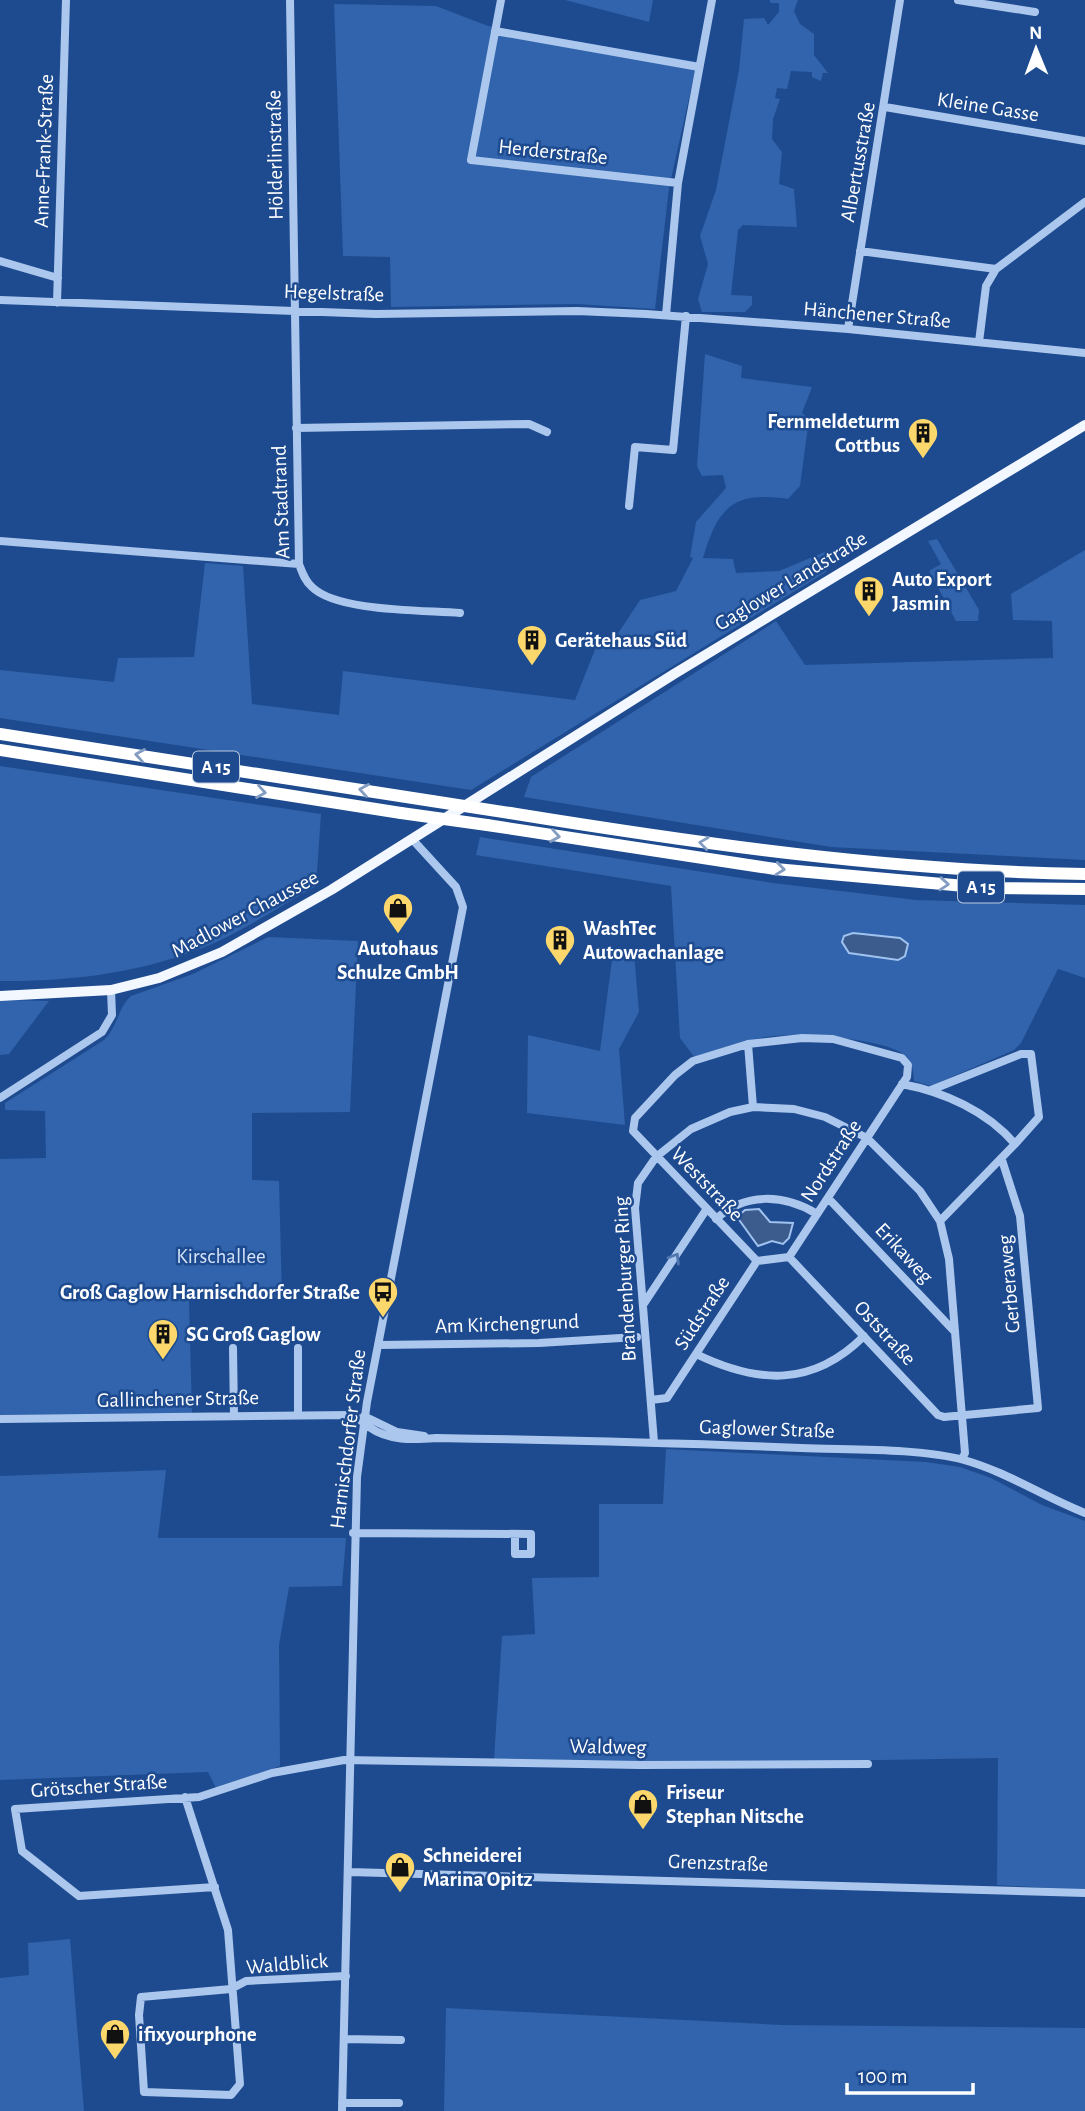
<svg xmlns="http://www.w3.org/2000/svg" width="1085" height="2111" viewBox="0 0 1085 2111" font-family="'Alegreya Sans',sans-serif">
<rect width="100%" height="100%" fill="#1e4b8f"/>
<!-- green -->
<path fill="#3164ac" d="M565,0H653L649,22Z
M769,0H798L794,11L800,24L814,34V55L828,73H823L821,81L812,77V72L791,71L787,89L777,88L775,98L780,99L773,119L772,139L782,152L779,184L794,189L797,227L743,225L738,230L731,295L752,296V305L745,312H702L698,299L708,264L700,236L716,190L739,70L744,19L764,18L768,25L779,12V3H771Z
M334,4L436,6L488,26L697,62L669,188L655,309L576,304L391,307L390,257L343,256Z
M705,354L742,366L741,378L812,387L802,413L809,419L800,486L788,499C733,491 718,507 703,558L733,559L736,573L779,571L827,551L826,572L471,790L0,718V670L114,682L118,658L194,657L205,563L243,566L252,704L339,715L343,671L575,700L598,642L617,635L640,600L676,591L693,558L690,557L696,522L726,488L723,475L702,476L697,466Z
M937,539L979,610L978,621H956L929,571L941,564L928,541Z
M1085,550V860L831,847L524,797L531,777L776,621L805,665L1053,658L1052,621L1013,620L1011,594Z
M0,766L321,814L316,886C282,905 248,928 212,944C148,972 70,982 0,981Z
M480,837L773,883L916,900L1085,905V978L1058,969L1021,1043L1014,1050L931,1086L914,1081C913,1071 913,1064 906,1056C887,1038 800,1033 773,1036C746,1039 720,1049 695,1058L680,1038L671,886L476,855Z
M268,937L358,941L350,1112L252,1113V1180L279,1181L282,1298L189,1301L192,1413L0,1415V1159L46,1158L45,1111L5,1110V1103L104,1040C118,1027 118,1007 131,996L193,974Z
M613,952H634L639,1012L619,1049L625,1125L527,1113L528,1035L600,1051Z
M0,1000L49,1001L9,1054L0,1055Z
M666,1449L926,1462L960,1467L991,1478L1042,1505L1085,1521V1890L997,1885L998,1758L756,1762L750,1769L742,1766L494,1759L502,1636L535,1634L532,1578L599,1577V1504H663Z
M166,1470L158,1538H346L342,1586L289,1587L279,1645L280,1766L216,1788L208,1772L0,1780V1476Z
M70,1939L84,2111H0V1978L29,1975L28,1943Z
M446,2008L782,2025L1085,2028V2111H444Z"/>
<!-- water -->
<path fill="#3b5c8d" stroke="#a0c2ef" stroke-width="2" d="M853,933L900,938L908,944L905,956L898,960L849,953L842,942L844,936Z
M759,1209L770,1222L793,1223L789,1238L783,1244L772,1241L758,1246L737,1217L745,1210Z"/>
<g fill="none" stroke-linecap="round" stroke-linejoin="round">
<!-- minor -->
<path stroke="#acc7ed" stroke-width="8" d="M290,0L299,564C302,572 305,581 312,587C337,612 425,610 460,613
M501,0L471,160L678,183
M958,0L1035,12
M495,31L699,67
M885,107L1085,141
M860,251L996,269
M0,261L58,278
M0,300L376,314L577,311L646,314L848,329L1085,353
M57,303L66,0
M666,315L678,183L712,0
M848,329L900,0
M979,342L986,286L996,269L1085,202
M296,428L529,424L547,432
M629,506L635,447L673,450L686,316
M0,541L299,564
M748,1044L753,1107
M902,1084C944,1092 987,1111 1015,1144L1039,1117L1031,1054H1021L931,1090
M0,1098L102,1032L112,1015L111,990
M828,1198L955,1332
M716,1219C745,1192 784,1194 817,1214
M940,1221L1015,1144
M789,1257L938,1415L944,1417L1038,1408L1020,1216L1002,1160
M757,1261L633,1131L635,1118L675,1075L693,1061L748,1044L802,1038L833,1039L902,1058L908,1065L907,1077L789,1257
M757,1261L789,1257
M643,1305L706,1210
M378,1345L539,1343L637,1337
M233,1348L234,1416
M696,1354C758,1384 813,1387 864,1336
M651,1400L667,1398L757,1261
M298,1415V1348
M364,1416L397,1432L424,1436
M0,1419L351,1415C360,1417 362,1423 369,1427C389,1441 412,1440 436,1438C557,1440 679,1443 801,1448C848,1450 920,1448 964,1460C1007,1472 1044,1497 1085,1513
M654,1442L635,1208L638,1183L656,1157L691,1129L730,1112L753,1107L794,1109L825,1117L867,1138L920,1191L940,1221L949,1259L965,1453L962,1459
M353,1533L531,1534V1554H515V1534
M185,1797L228,1930L240,2084L231,2095L144,2092L139,2015L141,1997L231,1989L246,1981L346,1976
M349,1872L1085,1893
M215,1887L79,1896L22,1851L15,1809L199,1797L272,1773L344,1760L640,1765L868,1764
M344,2039L401,2040
M342,2103H399
M342,2111L357,1477L367,1402L463,907L456,887L412,839"/>
<!-- major -->
<path stroke="#f3f7ff" stroke-width="10" d="M0,996L111,990L159,978L222,952L331,890L674,674L1085,425"/>
<!-- highway -->
<path stroke="#fff" stroke-width="12" d="M0,734L432,801
M0,750L401,813
M510,813C701,844 891,871 1085,874
M487,825L775,869L987,888L1085,889"/>
<!-- highway-bridge -->
<path stroke="#fff" stroke-width="12" d="M432,801L510,813
M401,813L487,825"/>
</g>
<!-- one-way arrows -->
<defs><path id="oneway-chevron" d="M-2-3.5L2.5 0L-2 3.5" fill="none" stroke-width="1.6" stroke-linecap="round" stroke-linejoin="round" transform="scale(1.75)"/></defs>
<g stroke="#839cc1">
<use href="#oneway-chevron" transform="translate(140 755) rotate(-171)"/>
<use href="#oneway-chevron" transform="translate(364 790) rotate(-171)"/>
<use href="#oneway-chevron" transform="translate(261 792) rotate(9)"/>
<use href="#oneway-chevron" transform="translate(555 836) rotate(9)"/>
<use href="#oneway-chevron" transform="translate(704 843) rotate(-172)"/>
<use href="#oneway-chevron" transform="translate(780 869) rotate(7)"/>
<use href="#oneway-chevron" transform="translate(944 884) rotate(4)"/>
</g>
<use stroke="#5076b0" href="#oneway-chevron" transform="translate(675 1258) rotate(-58)"/>
<!-- icons -->
<defs>
<g id="building-pin" transform="scale(1.575)"><path d="M0 17L-7.5 6A9.5 9.5 0 1 1 7.5 6Z" fill="#fcd76b" stroke="#1e4b8f"/><path d="M-4-6H4V6H1V3H-1V6H-4ZM-2.5-4.3h1.7v1.8h-1.7ZM.8-4.3h1.7v1.8H.8ZM-2.5-1h1.7V.8h-1.7ZM.8-1h1.7V.8H.8Z" fill="#111"/></g>
<g id="shop-pin" transform="scale(1.575)"><path d="M0 17L-7.5 6A9.5 9.5 0 1 1 7.5 6Z" fill="#fcd76b" stroke="#1e4b8f"/><path d="M-5-2.5h2.3a2.7 3.5 0 0 1 5.4 0H5L5.5 6h-11ZM-1.5-2.5h3a1.5 2.3 0 0 0-3 0Z" fill="#111"/></g>
<g id="bus-pin" transform="scale(1.575)"><path d="M0 17L-7.5 6A9.5 9.5 0 1 1 7.5 6Z" fill="#fcd76b" stroke="#1e4b8f"/><path d="M-5-6H5V4H4V6H2V4H-2V6H-4V4H-5ZM-3.5-4V0h7V-4ZM-3.5 1.2v1.5H-2V1.2ZM2 1.2v1.5H3.5V1.2Z" fill="#111"/></g>
</defs>
<g fill-rule="evenodd">
<use href="#building-pin" x="923" y="433"/>
<use href="#building-pin" x="869" y="591"/>
<use href="#building-pin" x="532" y="640"/>
<use href="#shop-pin" x="398" y="908"/>
<use href="#building-pin" x="560" y="940"/>
<use href="#bus-pin" x="383" y="1292"/>
<use href="#building-pin" x="163" y="1334"/>
<use href="#shop-pin" x="643" y="1804"/>
<use href="#shop-pin" x="400" y="1867"/>
<use href="#shop-pin" x="115" y="2034"/>
</g>
<g text-anchor="middle" dominant-baseline="central" stroke-width="5" stroke-linejoin="round" paint-order="stroke">
<!-- shield labels -->
<g fill="#1e4b8f" stroke="#bcc9dd" stroke-width="2">
<rect x="193" y="751.5" width="46" height="31" rx="5"/>
<rect x="958" y="871.5" width="46" height="31" rx="5"/>
</g>
<g font-size="19" font-weight="bold" fill="#fff">
<text x="216" y="767">A 15</text>
<text x="981" y="887">A 15</text>
</g>
<!-- street labels -->
<g font-size="21" fill="#fff" stroke="#1e4b8f">
<text transform="translate(988 107) rotate(9)">Kleine Gasse</text>
<text transform="translate(44 151) rotate(-88)">Anne-Frank-Straße</text>
<text transform="translate(553 152) rotate(6)">Herderstraße</text>
<text transform="translate(275 155) rotate(-91)">Hölderlinstraße</text>
<text transform="translate(858 162) rotate(-80)">Albertusstraße</text>
<text transform="translate(334 293) rotate(2)">Hegelstraße</text>
<text transform="translate(877 315) rotate(5)">Hänchener Straße</text>
<text transform="translate(281 502) rotate(-92)">Am Stadtrand</text>
<text transform="translate(791 581) rotate(-31)">Gaglower Landstraße</text>
<text transform="translate(245 914) rotate(-28)">Madlower Chaussee</text>
<text transform="translate(831 1161) rotate(-57)">Nordstraße</text>
<text transform="translate(707 1184) rotate(46)">Weststraße</text>
<text transform="translate(904 1253) rotate(47)">Erikaweg</text>
<text transform="translate(625 1279) rotate(-93)">Brandenburger Ring</text>
<text transform="translate(1009 1284) rotate(-95)">Gerberaweg</text>
<text transform="translate(702 1313) rotate(-57)">Südstraße</text>
<text transform="translate(507 1324) rotate(-2)">Am Kirchengrund</text>
<text transform="translate(885 1333) rotate(47)">Oststraße</text>
<text transform="translate(178 1399) rotate(-1)">Gallinchener Straße</text>
<text transform="translate(767 1429) rotate(2)">Gaglower Straße</text>
<text transform="translate(348 1439) rotate(-83)">Harnischdorfer Straße</text>
<text transform="translate(608 1747) rotate(1)">Waldweg</text>
<text transform="translate(99 1786) rotate(-4)">Grötscher Straße</text>
<text transform="translate(718 1863) rotate(2)">Grenzstraße</text>
<text transform="translate(287 1964) rotate(-5)">Waldblick</text>
</g>
<!-- poi labels -->
<g font-size="21" font-weight="bold" fill="#fff" stroke="#1e4b8f" text-anchor="start">
<text x="900" y="421" text-anchor="end">Fernmeldeturm<tspan x="900" dy="24">Cottbus</tspan></text>
<text x="892" y="579">Auto Export<tspan x="892" dy="24">Jasmin</tspan></text>
<text x="555" y="640">Gerätehaus Süd</text>
<text x="583" y="928">WashTec<tspan x="583" dy="24">Autowachanlage</tspan></text>
<text x="398" y="948" text-anchor="middle">Autohaus<tspan x="398" dy="24">Schulze GmbH</tspan></text>
<text x="360" y="1292" text-anchor="end">Groß Gaglow Harnischdorfer Straße</text>
<text x="186" y="1334">SG Groß Gaglow</text>
<text x="666" y="1792">Friseur<tspan x="666" dy="24">Stephan Nitsche</tspan></text>
<text x="423" y="1855">Schneiderei<tspan x="423" dy="24">Marina Opitz</tspan></text>
<text x="138" y="2034">ifixyourphone</text>
</g>
<!-- park labels -->
<g font-size="21" fill="#d2e2f9" stroke="#1e4b8f">
<text x="221" y="1256">Kirschallee</text>
</g>
</g>
<!-- north arrow -->
<g transform="translate(1036 49) rotate(359)" stroke="#1e4b8f" stroke-width="5" paint-order="stroke">
<path d="M0-5L12 26L0 18L-12 26Z" fill="#ffffff"/>
<text y="-10" font-size="19" font-weight="bold" text-anchor="middle" fill="#ffffff">N</text>
</g>
<!-- scale -->
<path d="M847 2083v10h126v-10" fill="none" stroke="#ffffff" stroke-width="3.5"/>
<text x="858" y="2083" font-size="21" fill="#ffffff" stroke="#1e4b8f" stroke-width="5" paint-order="stroke">100 m</text>
</svg>
